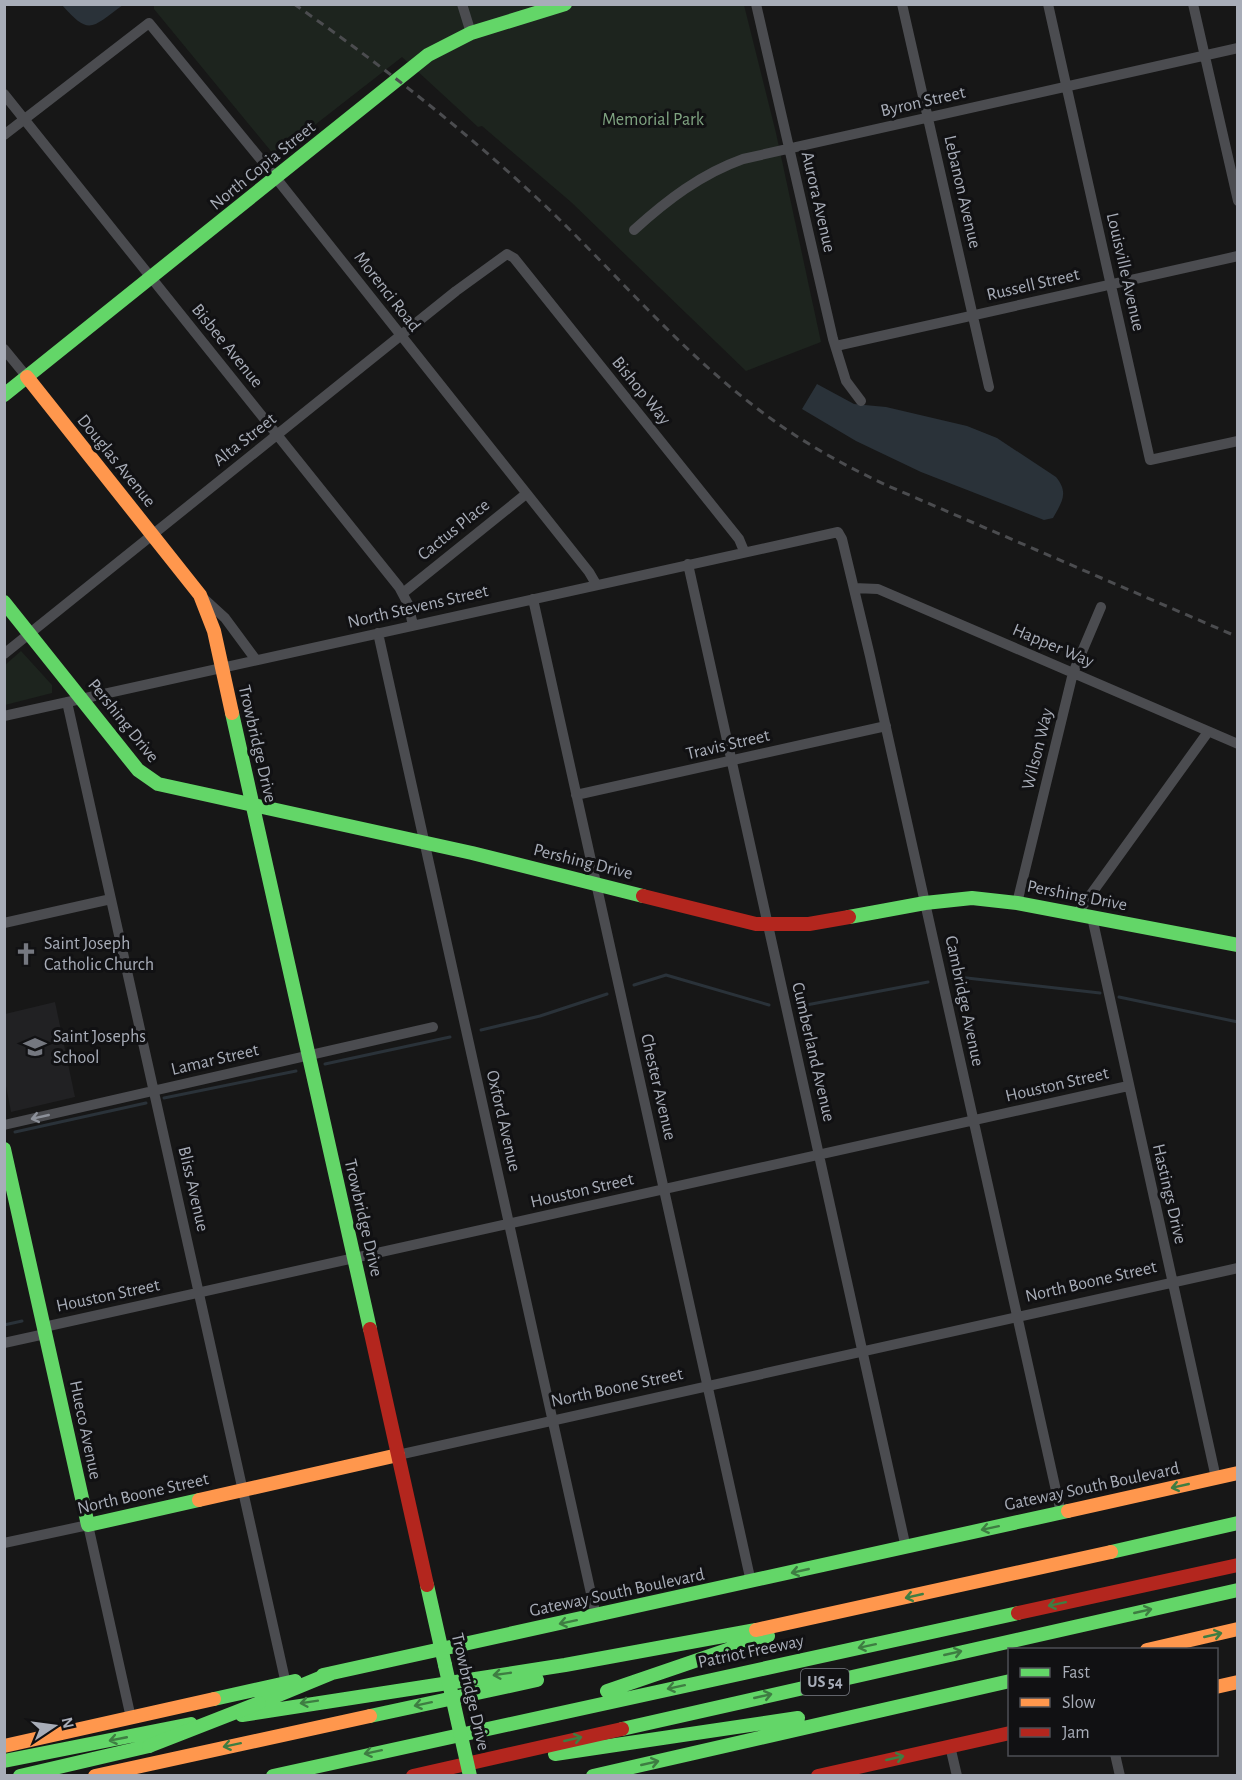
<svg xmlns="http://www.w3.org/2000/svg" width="1242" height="1780" viewBox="0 0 1242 1780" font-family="'Alegreya Sans',sans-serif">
<rect width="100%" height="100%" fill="#171717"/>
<!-- built -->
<path fill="#212123" d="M55,1002L75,1097L11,1112L5,1081V1014Z"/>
<!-- green -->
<path fill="#1d241e" d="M154,4L744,5L776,133L821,342L746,371L571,202L482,126L478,127L402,57L275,156L154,9Z
M21,651L52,685V693L5,705V665Z"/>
<!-- water -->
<path fill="#2a3239" d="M62,5H123C92,27 90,37 62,5Z
M817,384L854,404L886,407L967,426L997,438L1056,477C1069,493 1062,502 1053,518L1044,520L921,472L856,441L802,409Z"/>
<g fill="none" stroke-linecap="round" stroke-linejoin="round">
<!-- stream -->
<path stroke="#2a3239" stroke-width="3" d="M958,977L1100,993
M634,985L666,975L769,1005
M1119,997L1238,1022
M801,1006L928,982
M481,1030L540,1016L607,994
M325,1064L450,1037
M164,1098L296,1071
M15,1132L146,1103
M4,1325L22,1321"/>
<!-- street -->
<path stroke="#4b4c50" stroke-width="10" d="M462,4L471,33
M756,4L833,339L846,381L861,401
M902,4L989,387
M1048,4L1150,460L1238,441
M1193,4L1238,201
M4,94L399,587L408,604L413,625
M4,135L149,23L276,178L589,572L596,584
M634,230C667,200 701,174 743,159L1238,48
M836,346L1238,256
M4,349L27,377
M688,564L906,1548
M854,588L878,589L1238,744
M403,593L526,494
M202,597L225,618L256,660
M533,599L751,1582
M378,633L596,1616
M4,654L456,291L507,254L514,258L739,539L744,551
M67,702L286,1684
M4,716L838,532L842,539L870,656L1061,1513
M576,795L886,726
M1017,903L1073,673L1101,607
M1076,915L1208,732
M1092,917L1216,1478
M4,923L111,899
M4,1125L433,1027
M44,1327L1128,1086
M4,1343L45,1334
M398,1455L1238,1268
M4,1543L88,1525L131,1718
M950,1746L957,1776
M1115,1754L1120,1776"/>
<!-- fast -->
<path stroke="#63d668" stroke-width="14" d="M4,395L428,55L471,33L565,4
M4,602L138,770L158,784L472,853L643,896
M232,713L370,1329
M849,917L925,903L972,898L1017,903L1238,945
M4,1149L88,1525L199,1500
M1111,1552L1238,1523
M427,1585L445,1665
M323,1675L1068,1511
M607,1691L768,1636
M214,1699L295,1681
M259,1703L332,1673
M242,1715L565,1665L756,1630
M370,1716L537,1680
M622,1729L1238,1590
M555,1754L798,1718
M4,1761L191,1724
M20,1776L149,1746
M273,1776L1018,1613
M593,1776L1010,1681"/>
<!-- slow -->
<path stroke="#ff974d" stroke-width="14" d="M27,377L200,595L214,631L232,713
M199,1500L398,1455
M1068,1511L1238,1473
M756,1630L1111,1552
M1147,1650L1238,1629
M1216,1687L1238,1682
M4,1746L214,1699
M95,1776L370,1716"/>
<!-- jam -->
<path stroke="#b3261e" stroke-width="14" d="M643,896L756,924H809L849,917
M370,1329L427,1585
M1018,1613L1238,1565
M413,1776L622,1729
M818,1776L1010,1733"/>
<!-- rail -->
<path stroke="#4b4c4f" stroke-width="3" stroke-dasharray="8 6" stroke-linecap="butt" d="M294,4C380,64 462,128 538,199C611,267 675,346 754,406C795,438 839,463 886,485L1238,637"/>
<!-- fast-bridge -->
<path stroke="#63d668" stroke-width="14" d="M445,1665L470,1776
M149,1746L259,1703"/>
</g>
<!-- one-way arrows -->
<defs><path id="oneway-shaft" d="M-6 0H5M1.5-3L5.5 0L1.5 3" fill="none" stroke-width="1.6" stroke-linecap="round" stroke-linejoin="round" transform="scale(1.5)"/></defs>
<use stroke="#8c9099" href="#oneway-shaft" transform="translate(40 1117) rotate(167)"/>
<g stroke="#3e7d42">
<use href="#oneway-shaft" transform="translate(1180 1486) rotate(167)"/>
<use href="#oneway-shaft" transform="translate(990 1528) rotate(168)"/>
<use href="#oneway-shaft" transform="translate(800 1571) rotate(167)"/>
<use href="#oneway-shaft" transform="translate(914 1596) rotate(167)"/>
<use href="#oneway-shaft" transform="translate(1057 1604) rotate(168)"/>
<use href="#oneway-shaft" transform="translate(1143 1611) rotate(-13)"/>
<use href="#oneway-shaft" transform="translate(568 1622) rotate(168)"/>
<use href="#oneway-shaft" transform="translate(1213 1635) rotate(-13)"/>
<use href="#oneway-shaft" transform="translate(867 1646) rotate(168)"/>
<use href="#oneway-shaft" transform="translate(953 1653) rotate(-13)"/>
<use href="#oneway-shaft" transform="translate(502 1674) rotate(172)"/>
<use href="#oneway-shaft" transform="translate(676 1687) rotate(168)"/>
<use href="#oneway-shaft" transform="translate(763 1696) rotate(-13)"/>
<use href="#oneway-shaft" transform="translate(309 1702) rotate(171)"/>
<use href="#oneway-shaft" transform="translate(423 1704) rotate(168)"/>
<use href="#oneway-shaft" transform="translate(118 1739) rotate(169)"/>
<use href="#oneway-shaft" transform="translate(573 1739) rotate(-13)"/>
<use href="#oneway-shaft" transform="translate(232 1745) rotate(168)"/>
<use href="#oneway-shaft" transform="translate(373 1752) rotate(168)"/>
<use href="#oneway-shaft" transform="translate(895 1758) rotate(-13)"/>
<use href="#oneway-shaft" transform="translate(650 1763) rotate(-13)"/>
</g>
<!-- icons -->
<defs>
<g id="church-bare" transform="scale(1.8)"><path d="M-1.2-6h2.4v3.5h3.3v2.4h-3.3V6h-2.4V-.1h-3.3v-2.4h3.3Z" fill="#757880" stroke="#111113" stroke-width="2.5" paint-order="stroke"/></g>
<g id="school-bare" transform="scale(1.8)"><path d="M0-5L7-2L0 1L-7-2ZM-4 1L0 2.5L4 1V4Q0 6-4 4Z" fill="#757880" stroke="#111113" stroke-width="2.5" paint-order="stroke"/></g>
</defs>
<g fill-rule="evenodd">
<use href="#church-bare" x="26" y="954"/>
<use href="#school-bare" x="35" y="1047"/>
</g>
<g text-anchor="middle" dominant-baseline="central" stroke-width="6" stroke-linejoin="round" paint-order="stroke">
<!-- shield labels -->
<rect fill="#111113" stroke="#7b7e86" stroke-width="1.5" x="801" y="1669" width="48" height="26" rx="4.5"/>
<g font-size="16" font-weight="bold" fill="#a8adb8">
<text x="825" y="1682">US 54</text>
</g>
<!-- street labels -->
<g font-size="18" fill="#a8adb8" stroke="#111113">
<text transform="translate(923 102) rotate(-13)">Byron Street</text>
<text transform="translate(263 166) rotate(-39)">North Copia Street</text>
<text transform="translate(962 192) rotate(77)">Lebanon Avenue</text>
<text transform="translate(818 202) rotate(77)">Aurora Avenue</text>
<text transform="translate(1125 272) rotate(77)">Louisville Avenue</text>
<text transform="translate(1033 285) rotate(-13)">Russell Street</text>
<text transform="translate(387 292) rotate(52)">Morenci Road</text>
<text transform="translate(227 346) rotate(51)">Bisbee Avenue</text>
<text transform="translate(641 391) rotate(51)">Bishop Way</text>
<text transform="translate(245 440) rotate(-38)">Alta Street</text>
<text transform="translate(116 461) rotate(51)">Douglas Avenue</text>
<text transform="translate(454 530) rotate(-39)">Cactus Place</text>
<text transform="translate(418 607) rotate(-13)">North Stevens Street</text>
<text transform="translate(1053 646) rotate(23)">Happer Way</text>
<text transform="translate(123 721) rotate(51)">Pershing Drive</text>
<text transform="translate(257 744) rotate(77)">Trowbridge Drive</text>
<text transform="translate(728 745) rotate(-13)">Travis Street</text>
<text transform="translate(1038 749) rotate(-76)">Wilson Way</text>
<text transform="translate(583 862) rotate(14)">Pershing Drive</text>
<text transform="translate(1077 896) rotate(11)">Pershing Drive</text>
<text transform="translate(964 1001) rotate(78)">Cambridge Avenue</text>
<text transform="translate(813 1052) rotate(77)">Cumberland Avenue</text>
<text transform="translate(215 1060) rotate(-13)">Lamar Street</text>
<text transform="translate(1057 1085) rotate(-13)">Houston Street</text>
<text transform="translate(658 1087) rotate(77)">Chester Avenue</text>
<text transform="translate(503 1121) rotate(77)">Oxford Avenue</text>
<text transform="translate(193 1189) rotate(77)">Bliss Avenue</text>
<text transform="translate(582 1191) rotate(-13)">Houston Street</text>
<text transform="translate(1169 1194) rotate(77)">Hastings Drive</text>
<text transform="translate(363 1218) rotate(77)">Trowbridge Drive</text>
<text transform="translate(1091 1282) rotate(-13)">North Boone Street</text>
<text transform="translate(108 1296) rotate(-12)">Houston Street</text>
<text transform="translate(617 1388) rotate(-12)">North Boone Street</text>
<text transform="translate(85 1430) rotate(78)">Hueco Avenue</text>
<text transform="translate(1092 1487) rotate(-12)">Gateway South Boulevard</text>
<text transform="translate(143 1494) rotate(-13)">North Boone Street</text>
<text transform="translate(617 1593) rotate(-12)">Gateway South Boulevard</text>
<text transform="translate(751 1652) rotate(-12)">Patriot Freeway</text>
<text transform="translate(470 1692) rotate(77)">Trowbridge Drive</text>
</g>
<!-- park labels -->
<g font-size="18" fill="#7fa381" stroke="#111113">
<text x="653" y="120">Memorial Park</text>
</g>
<!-- poi labels -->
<g font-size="18" fill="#a8adb8" stroke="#111113" text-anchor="start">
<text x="44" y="944">Saint Joseph<tspan x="44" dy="21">Catholic Church</tspan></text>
<text x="53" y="1037">Saint Josephs<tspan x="53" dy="21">School</tspan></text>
</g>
</g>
<!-- border -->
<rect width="1242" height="1780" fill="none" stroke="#a8adb8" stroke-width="12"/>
<!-- legend -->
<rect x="1008" y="1648" width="210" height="108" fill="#111113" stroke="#4d4f55" stroke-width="1.5"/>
<rect x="1020" y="1668" width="30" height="9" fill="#63d668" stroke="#4d4f55" stroke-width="1.5"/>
<text x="1062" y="1678" font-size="18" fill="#a8adb8">Fast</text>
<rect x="1020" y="1698" width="30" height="9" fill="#ff974d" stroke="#4d4f55" stroke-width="1.5"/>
<text x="1062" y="1708" font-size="18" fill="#a8adb8">Slow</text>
<rect x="1020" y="1728" width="30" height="9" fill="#b3261e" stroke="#4d4f55" stroke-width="1.5"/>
<text x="1062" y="1738" font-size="18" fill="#a8adb8">Jam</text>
<!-- north arrow -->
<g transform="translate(54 1726) rotate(77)" stroke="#111113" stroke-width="4.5" paint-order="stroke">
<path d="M0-4.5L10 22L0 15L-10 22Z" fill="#a8adb8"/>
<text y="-9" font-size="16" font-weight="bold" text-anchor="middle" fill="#a8adb8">N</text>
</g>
</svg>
